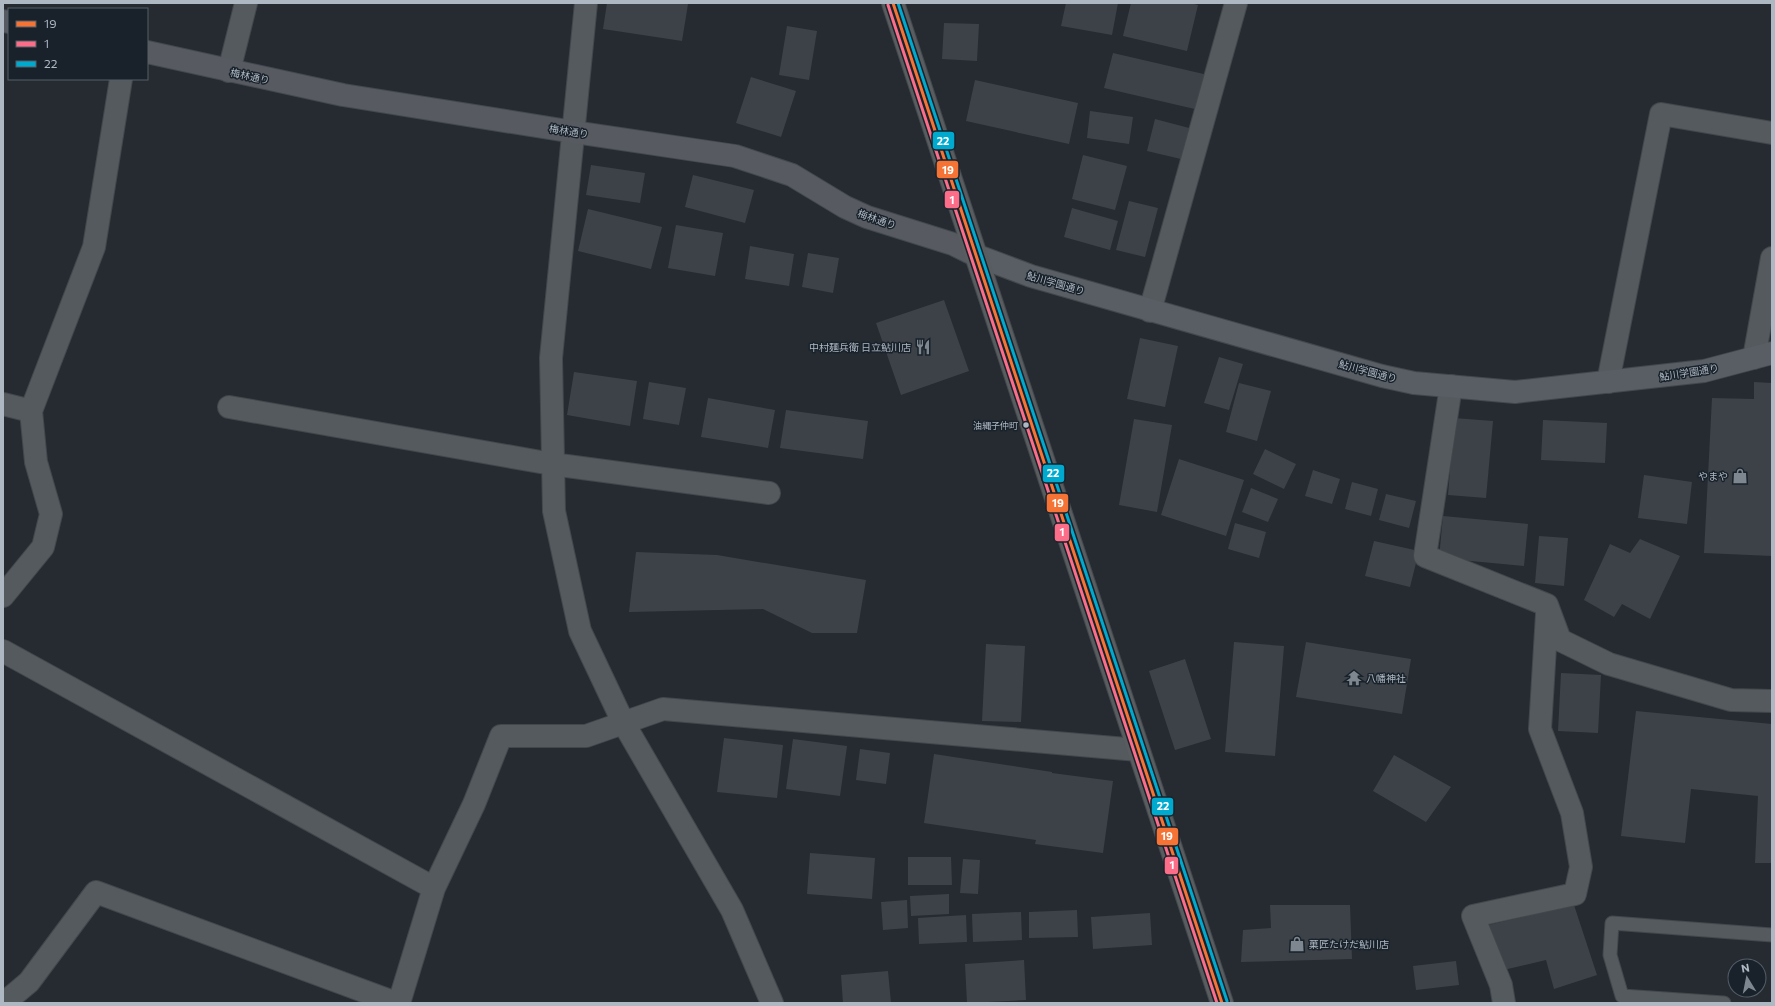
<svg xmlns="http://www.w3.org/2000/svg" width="1775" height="1006" viewBox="0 0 1775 1006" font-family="Commissioner,'Noto Sans JP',sans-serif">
<rect width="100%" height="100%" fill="#252b31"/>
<!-- building -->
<path fill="#3d4248" d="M607,3L688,4L682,41L603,29Z
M1066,3H1118L1112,35L1061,26Z
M1131,3H1191L1198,5L1187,51L1123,36Z
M944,23L979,24L977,61L942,59Z
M787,26L817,31L809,80L779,75Z
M1113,53L1208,75L1199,110L1104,88Z
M751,77L796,91L781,137L736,123Z
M975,80L1078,103L1069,144L966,121Z
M1090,111L1133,117L1129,144L1087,138Z
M1155,119L1193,129L1185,160L1147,151Z
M1083,155L1127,166L1115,210L1072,199Z
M591,165L645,173L640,203L586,195Z
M693,175L754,190L745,223L685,207Z
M1129,201L1158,208L1145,257L1116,250Z
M1072,208L1118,221L1110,250L1064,237Z
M588,209L662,227L651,269L578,251Z
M676,225L723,233L715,276L668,268Z
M750,246L794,254L789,286L745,279Z
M808,253L839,258L833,293L802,287Z
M944,300L969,371L901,395L876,323Z
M1140,338L1178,346L1165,407L1127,399Z
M1219,357L1243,364L1229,410L1204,403Z
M574,372L637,381L630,426L567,415Z
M649,382L686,388L679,425L643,419Z
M1754,382L1772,383V556L1704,553L1712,398L1754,399Z
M1239,383L1271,391L1257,441L1226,432Z
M708,398L775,410L768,448L701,437Z
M786,410L868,421L863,459L780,448Z
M1454,418L1493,421L1486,498L1448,495Z
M1134,419L1172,425L1157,512L1119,505Z
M1543,420L1607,423L1605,463L1541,460Z
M1265,449L1296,464L1284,489L1253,474Z
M1179,459L1244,480L1226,536L1161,515Z
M1313,470L1340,479L1332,504L1305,496Z
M1644,475L1692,482L1687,524L1638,518Z
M1352,482L1378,489L1371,516L1345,509Z
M1251,488L1278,499L1268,522L1242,512Z
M1386,494L1416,501L1409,528L1379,520Z
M1443,516L1528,524L1524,566L1439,558Z
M1235,523L1266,532L1259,558L1228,549Z
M1539,536L1568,538L1564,586L1535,583Z
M1640,539L1680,556L1650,619L1622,604L1614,617L1584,600L1610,544L1630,553Z
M1374,541L1419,551L1410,587L1365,576Z
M636,552L717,555L866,580L857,633H812L763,609L629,612Z
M1234,642L1284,646L1275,756L1225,752Z
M1306,642L1411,659L1402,714L1296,697Z
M986,644L1025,646L1021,722L982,721Z
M1185,659L1211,739L1175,750L1149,671Z
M1561,673L1601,675L1598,733L1558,731Z
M1636,711L1772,724V863H1755L1758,796L1691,789L1685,843L1621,836Z
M724,738L783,745L777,798L717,792Z
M793,739L847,746L840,796L786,789Z
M860,749L890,753L886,784L856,780Z
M934,754L1052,772V773L1113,781L1103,853L1035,844L1036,840L924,823Z
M1394,755L1451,787L1426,822L1373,791Z
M810,853L875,858L872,899L807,894Z
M908,857H951L952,885H908Z
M963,859L980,860L978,894L960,893Z
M949,894V914L911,916L910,896Z
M907,900L908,928L883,930L881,902Z
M1270,905H1350L1352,959L1241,962L1243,930L1271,928Z
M1574,905L1597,975L1554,989L1546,960L1499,971L1488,925Z
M1077,910L1078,937L1029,938V912Z
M1021,912L1022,940L973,942L972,914Z
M1150,913L1152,945L1093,949L1091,917Z
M966,915L967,942L919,944L918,918Z
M1024,960L1026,1000L967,1003L965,964Z
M1456,961L1459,985L1416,990L1413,966Z
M888,971L891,1003H843L841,975Z"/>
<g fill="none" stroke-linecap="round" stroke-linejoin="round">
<!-- lane casing -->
<g stroke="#42474c" stroke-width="15">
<path id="lane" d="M1724,1003L1622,996L1610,955L1612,923L1772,935"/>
</g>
<!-- street casing -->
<g stroke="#42474c" stroke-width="24">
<path id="street" d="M586,3L551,358L554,511L580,631L623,722L732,910L772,1003
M229,71L246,3
M1150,311L1236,3
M1754,358L1772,258
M1608,382L1661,114L1772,133
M1451,386L1425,556L1547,605L1560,640L1609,664L1731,700L1772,701
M3,404L31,411
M229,407L552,464L769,493
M3,596L43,547L51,514L36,462L31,411L94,247L121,79
M3,651L434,888
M4,1003L29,982L96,892L396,1003
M399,1003L434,888L474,804L501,736H586L663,709L1138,750
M1504,1003L1501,985L1473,916L1575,894L1581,867L1572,813L1540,729L1547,614"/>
</g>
<!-- secondary casing -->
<g stroke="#42474c" stroke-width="24">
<path id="secondary" d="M975,255L1031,276L1382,376L1414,383L1515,392L1704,371L1772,353"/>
</g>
<!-- primary casing -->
<g stroke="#42484e" stroke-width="24">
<path id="primary" d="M3,21L9,22
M147,52L343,95L574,132L735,156L792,175L845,207L867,217L953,244L975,255"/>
</g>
<!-- highway casing -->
<g stroke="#42474d" stroke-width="24">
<path id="highway" d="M893,3L1222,1003"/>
</g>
<!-- lane -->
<use href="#lane" stroke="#555a5f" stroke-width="13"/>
<!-- street -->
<use href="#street" stroke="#555a5f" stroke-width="22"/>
<!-- secondary -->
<use href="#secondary" stroke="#585e64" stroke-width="22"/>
<!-- primary -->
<use href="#primary" stroke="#575b61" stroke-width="22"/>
<!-- highway -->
<use href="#highway" stroke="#595d5f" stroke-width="22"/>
<!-- bus-1 casing -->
<g stroke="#19222b" stroke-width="6">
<path id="bus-1" d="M893,3L1222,1003"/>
</g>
<!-- bus-2 casing -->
<g stroke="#19222b" stroke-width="6">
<path id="bus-2" d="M888,5L1217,1003"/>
</g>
<!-- bus-3 casing -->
<g stroke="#19222b" stroke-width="6">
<path id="bus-3" d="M898,3L1227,1001"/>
</g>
<!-- bus-1 -->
<use href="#bus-1" stroke="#f57335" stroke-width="3"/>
<!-- bus-2 -->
<use href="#bus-2" stroke="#fb6d88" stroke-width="3"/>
<!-- bus-3 -->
<use href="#bus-3" stroke="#00a9ce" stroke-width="3"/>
</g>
<!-- icons -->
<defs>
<g id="restaurant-bare" transform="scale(1.2)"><path d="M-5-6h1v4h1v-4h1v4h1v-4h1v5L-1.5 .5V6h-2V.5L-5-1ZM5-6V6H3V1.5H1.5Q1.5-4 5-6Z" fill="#7e8790" stroke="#19222b" stroke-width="2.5" paint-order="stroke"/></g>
<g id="shop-bare" transform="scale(1.2)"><path d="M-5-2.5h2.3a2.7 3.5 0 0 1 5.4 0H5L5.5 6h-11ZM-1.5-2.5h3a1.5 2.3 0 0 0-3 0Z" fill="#7e8790" stroke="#19222b" stroke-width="2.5" paint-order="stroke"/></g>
<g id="temple-bare" transform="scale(1.2)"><path d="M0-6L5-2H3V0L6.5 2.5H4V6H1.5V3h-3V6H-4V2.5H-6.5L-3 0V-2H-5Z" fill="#7e8790" stroke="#19222b" stroke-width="2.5" paint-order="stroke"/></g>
</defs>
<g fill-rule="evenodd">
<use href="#restaurant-bare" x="923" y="347"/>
<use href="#shop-bare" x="1740" y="476"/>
<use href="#temple-bare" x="1354" y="678"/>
<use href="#shop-bare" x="1297" y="944"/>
</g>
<!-- markers -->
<circle fill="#aeb8c3" stroke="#19222b" stroke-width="1.5" cx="1026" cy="425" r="3.5"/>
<g text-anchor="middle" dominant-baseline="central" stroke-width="3" stroke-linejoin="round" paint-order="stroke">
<!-- bus labels -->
<g font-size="9" fill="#aeb8c3" stroke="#19222b" text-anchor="end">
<text x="1018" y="425">油縄子仲町</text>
</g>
<!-- street labels -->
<g font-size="10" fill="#aeb8c3" stroke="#19222b">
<text transform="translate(250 76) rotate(12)">梅林通り</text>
<text transform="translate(569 131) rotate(9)">梅林通り</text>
<text transform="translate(877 219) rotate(19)">梅林通り</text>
<text transform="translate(1056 283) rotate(16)">鮎川学園通り</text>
<text transform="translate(1368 371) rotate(15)">鮎川学園通り</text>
<text transform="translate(1689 372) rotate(-9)">鮎川学園通り</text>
</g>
<!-- poi labels -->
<g font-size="10" fill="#aeb8c3" stroke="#19222b" text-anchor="end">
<text x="911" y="347">中村麺兵衛 日立鮎川店</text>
<text x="1728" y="476">やまや</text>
<text x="1366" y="678" text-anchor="start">八幡神社</text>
<text x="1309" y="944" text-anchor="start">菓匠たけだ鮎川店</text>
</g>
</g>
<g stroke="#19222b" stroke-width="1.5">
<rect x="932" y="131" width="23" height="19" rx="4" fill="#00a9ce"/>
<rect x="936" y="160" width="23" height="19" rx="4" fill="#f57335"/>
<rect x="944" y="190" width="16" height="19" rx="4" fill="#fb6d88"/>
<rect x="1042" y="464" width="23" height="19" rx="4" fill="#00a9ce"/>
<rect x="1046" y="493" width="23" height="20" rx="4" fill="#f57335"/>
<rect x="1054" y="523" width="16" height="19" rx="4" fill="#fb6d88"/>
<rect x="1151" y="797" width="23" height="19" rx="4" fill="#00a9ce"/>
<rect x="1156" y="827" width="23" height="19" rx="4" fill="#f57335"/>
<rect x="1164" y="856" width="15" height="19" rx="4" fill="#fb6d88"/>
</g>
<g font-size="11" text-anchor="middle" font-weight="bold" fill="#fff">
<text x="943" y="145">22</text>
<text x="948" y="174">19</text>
<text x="952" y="204">1</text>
<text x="1053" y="477">22</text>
<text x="1058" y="507">19</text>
<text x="1062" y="536">1</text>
<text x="1163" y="810">22</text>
<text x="1167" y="840">19</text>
<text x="1172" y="869">1</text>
</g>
<!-- border -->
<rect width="1775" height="1006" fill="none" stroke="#aeb8c3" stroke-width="8"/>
<!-- legend -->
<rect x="8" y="8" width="140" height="72" fill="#19222b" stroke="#555e68"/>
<rect x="16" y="21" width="20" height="6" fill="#f57335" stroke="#555e68"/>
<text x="44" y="28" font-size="12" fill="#aeb8c3">19</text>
<rect x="16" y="41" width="20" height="6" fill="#fb6d88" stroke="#555e68"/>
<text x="44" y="48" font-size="12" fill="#aeb8c3">1</text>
<rect x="16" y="61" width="20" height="6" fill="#00a9ce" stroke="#555e68"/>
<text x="44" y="68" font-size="12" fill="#aeb8c3">22</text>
<!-- north arrow -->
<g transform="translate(1747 978) rotate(350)"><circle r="19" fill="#19222b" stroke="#555e68"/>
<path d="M0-3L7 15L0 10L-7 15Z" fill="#7e8790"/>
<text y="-6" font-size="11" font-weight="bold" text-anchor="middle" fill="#aeb8c3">N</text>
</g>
</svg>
